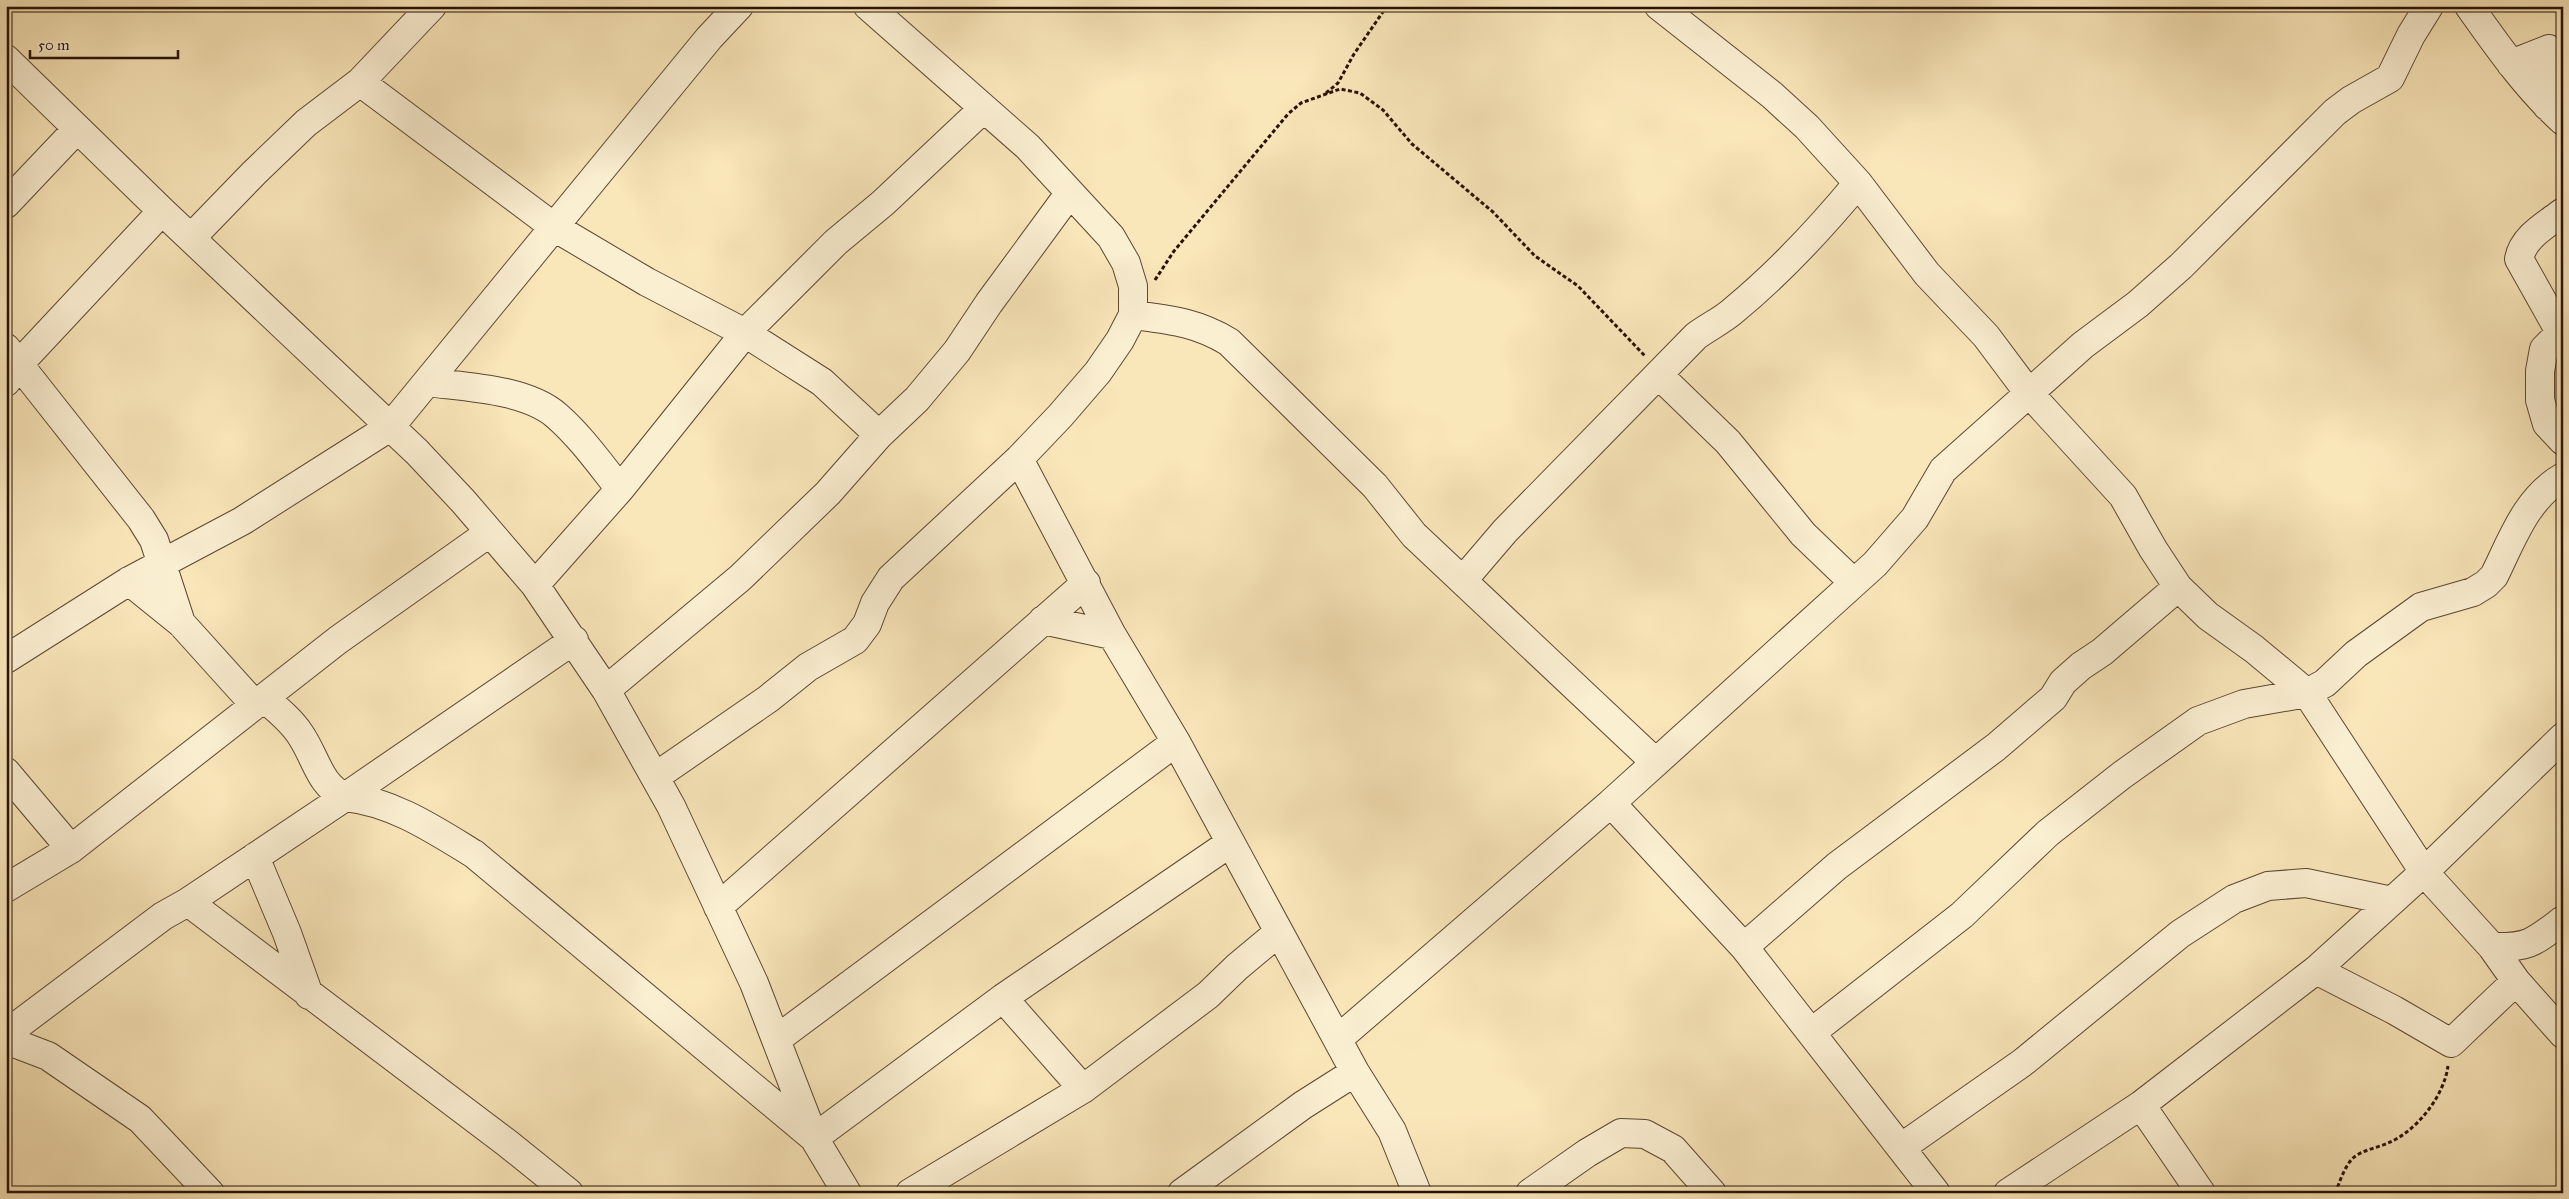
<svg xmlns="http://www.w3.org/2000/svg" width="2569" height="1199" viewBox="0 0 2569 1199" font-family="'IM FELL Great Primer',serif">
<rect width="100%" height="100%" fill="#f9e6b9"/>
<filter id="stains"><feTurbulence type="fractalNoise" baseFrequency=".004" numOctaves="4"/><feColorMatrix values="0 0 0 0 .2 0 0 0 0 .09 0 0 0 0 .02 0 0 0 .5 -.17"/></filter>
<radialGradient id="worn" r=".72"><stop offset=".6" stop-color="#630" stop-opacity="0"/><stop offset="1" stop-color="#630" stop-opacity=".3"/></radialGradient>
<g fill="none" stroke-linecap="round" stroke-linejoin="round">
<!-- minor casing -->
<g stroke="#5b4732" stroke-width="30">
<path id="minor" d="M1659,6L1772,95L1807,127L1858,183L1927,274L1986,336L2028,392L2123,496L2153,549L2178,587L2208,616L2254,649L2307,693L2424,872L2492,947L2516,981L2563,1034
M2469,6C2498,47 2526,87 2563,121
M6,59L162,211L417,452L463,501L535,585L606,690L671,806L754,983L814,1138L847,1193
M2511,64L2549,49L2547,106
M360,82L554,227L647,282L745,333L822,382L879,435
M6,204L77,129
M191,238L254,173L306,123L360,82L432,6
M1133,315C1170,320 1196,322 1229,342L1375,486L1414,535L1654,761
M2563,330L2544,349L2540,371V400L2547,424L2563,441
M2560,332L2519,259C2523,237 2546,225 2563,212
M6,348L141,519L154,540L181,623
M1662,372L1666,382L1728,442L1803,534L1853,582
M6,382L19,364L162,211
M427,382C465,387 527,389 557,416C581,437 600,464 620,489
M1019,459L1112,635L1176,742L1355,1072L1392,1131L1417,1193
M1464,579L1505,531L1696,336C1708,327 1723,320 1734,310C1780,272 1820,229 1858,183
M129,581L181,623L255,705
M535,585L620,489L745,333L836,242L883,203L983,109
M1043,620L1112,635
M6,659L129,581L242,521L390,427L709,38L739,6
M606,690L740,578L828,493L879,435L917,399L957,351L989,303L1069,194
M264,698C277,709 291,720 300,734C316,757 319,785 345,797L574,640
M6,772L71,849
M655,777L768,699L808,667L855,640L867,624L875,603L891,578L1019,459L1060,416L1098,372L1120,340L1133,315V286L1126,263L1111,237L1028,147L868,6
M1611,803L1744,947L1936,1193
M255,857L287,933L309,995
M6,888L71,849L338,640L489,533
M188,902L345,797C393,802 433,829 474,854L814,1138L1003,998L1230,843
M718,907L1086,583
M1744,947L1837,866L1996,747L2053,698L2063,682L2081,666L2102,652L2178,587
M2492,947C2529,948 2534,942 2563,920
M2316,970L2394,1010L2451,1043L2516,981
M1003,998L1083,1089
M1812,1032L1962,915L2048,833L2122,775L2198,721L2244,704L2307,693L2325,683L2356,654L2421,607L2473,592L2486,584L2494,576C2512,540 2526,498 2563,477
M6,1034L163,916L188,902L507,1143L569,1193
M777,1039L1176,742
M1338,1039L1611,803L1875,564L1915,518L1943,470L2083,345L2138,304L2181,266L2335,112L2351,100L2390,78L2411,35L2429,6
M6,1040L48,1056L140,1119L210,1193
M2141,1105L2201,1193
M1902,1147L2022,1063L2180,934L2234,899L2268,886L2306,883L2392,901
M910,1193L1083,1089L1208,995L1237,967L1279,932
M1182,1193L1303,1105L1355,1072
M1530,1193L1587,1153L1621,1133L1645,1134L1673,1149L1712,1193
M2008,1193L2141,1105L2316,970L2424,872L2563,737"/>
</g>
<!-- path -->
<path stroke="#261205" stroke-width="3" stroke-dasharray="4 2.5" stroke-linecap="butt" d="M1326,93L1338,83L1354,54L1387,6
M1155,280L1174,251L1288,114L1301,103L1340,89L1360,93L1383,110L1412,144L1493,212L1535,256L1578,286L1645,356
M2335,1193C2340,1182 2344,1167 2353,1158C2362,1150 2377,1148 2388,1143C2417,1131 2444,1096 2448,1066"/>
<!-- minor -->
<use href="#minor" stroke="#fbefd2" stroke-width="28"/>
</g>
<!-- margin -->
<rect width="2569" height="1199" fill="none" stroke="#f9e6b9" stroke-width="25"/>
<rect x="8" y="8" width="2554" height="1184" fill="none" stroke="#261205" stroke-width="2.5"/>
<rect x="12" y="12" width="2544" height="1174" fill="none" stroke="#261205"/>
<!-- scale -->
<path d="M30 50v8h148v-8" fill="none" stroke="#261205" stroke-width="2.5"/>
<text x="38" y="50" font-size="15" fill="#261205" stroke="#fbefd2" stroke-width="4" paint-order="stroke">50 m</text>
<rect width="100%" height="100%" filter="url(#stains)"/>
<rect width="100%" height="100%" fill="url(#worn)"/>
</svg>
